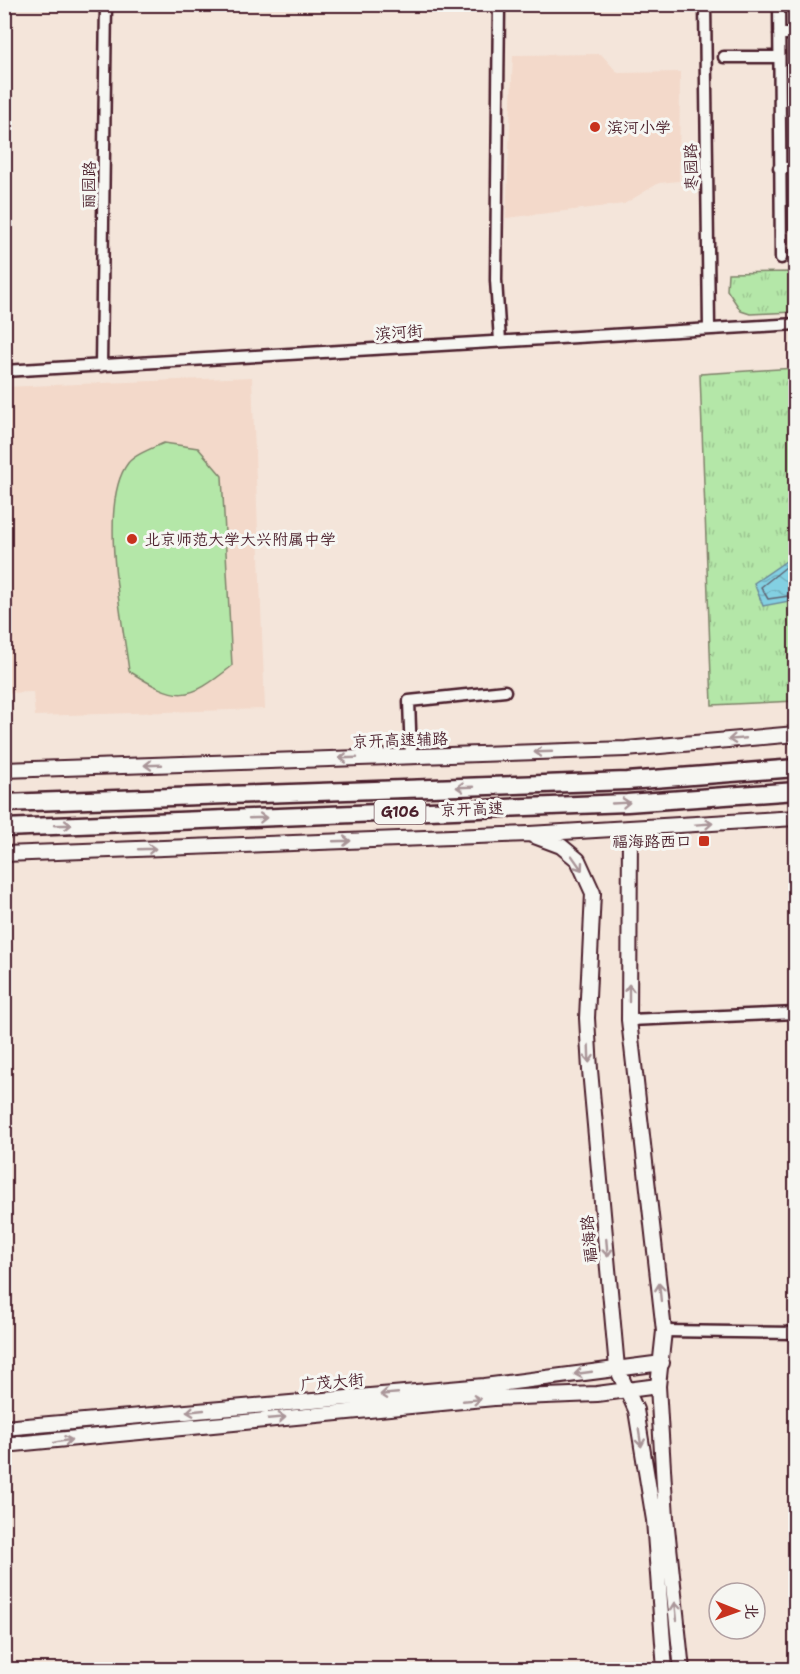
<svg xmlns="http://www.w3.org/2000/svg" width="800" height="1674" viewBox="0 0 800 1674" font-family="'Shantell Sans','LXGW WenKai TC',sans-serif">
<defs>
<pattern id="grass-tufts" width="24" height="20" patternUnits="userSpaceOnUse" patternTransform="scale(1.5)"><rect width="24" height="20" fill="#b4e7a8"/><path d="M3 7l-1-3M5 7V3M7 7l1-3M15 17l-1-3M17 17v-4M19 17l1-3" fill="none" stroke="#9cc691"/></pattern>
<pattern id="water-waves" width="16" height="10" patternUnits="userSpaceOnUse" patternTransform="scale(1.5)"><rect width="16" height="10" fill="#83d0e2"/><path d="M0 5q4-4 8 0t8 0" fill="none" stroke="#73b2c2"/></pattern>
</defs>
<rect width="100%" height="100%" fill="#f4e5da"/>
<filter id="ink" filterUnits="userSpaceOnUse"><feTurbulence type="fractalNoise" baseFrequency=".0167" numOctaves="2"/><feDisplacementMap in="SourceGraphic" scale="12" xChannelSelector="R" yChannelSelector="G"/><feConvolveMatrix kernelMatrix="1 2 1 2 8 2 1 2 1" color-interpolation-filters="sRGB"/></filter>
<g filter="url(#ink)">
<!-- built -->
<path fill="#f3d9ca" d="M601,54L618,73L680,72L679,181L659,183L624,204L506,218L513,55Z
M252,377L265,709L35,716L33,692L5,693L4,387Z"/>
<!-- grass -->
<path fill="url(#grass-tufts)" stroke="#7f836a" stroke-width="1.5" d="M795,272V312L750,314L741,311L727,290L728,273Z
M795,368V701L712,705L700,374Z"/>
<!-- pitch -->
<path fill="#b4e7a8" stroke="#7f836a" stroke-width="1.5" d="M164,443L198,448L222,476L232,666C187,702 178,702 129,671C123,622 97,503 128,463C135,454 153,448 164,443Z"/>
<!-- water -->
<path fill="url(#water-waves)" stroke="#6c8999" stroke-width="1.5" d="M795,550V600L763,606L754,583L786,561Z"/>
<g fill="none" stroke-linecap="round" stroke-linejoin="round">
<!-- shore -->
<path stroke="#616674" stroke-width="1.5" d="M796,559L761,587L768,599L796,595"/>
<!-- minor casing -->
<g stroke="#4a1f2b" stroke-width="15">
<path id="minor" d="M499,4L496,280L500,341
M705,4L709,328
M779,4L781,258
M779,34H796
M724,57H777
M779,168H796
M101,366L106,4
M4,371L796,324
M411,756L409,701L505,691
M629,1020L796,1013
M664,1331L796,1333"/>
</g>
<!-- major casing -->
<g stroke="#4a1f2b" stroke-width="18">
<path id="major" d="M4,770L626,749L796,734
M630,829L629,1020L664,1331L658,1386L666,1518L682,1670
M529,834L561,846L578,860L593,893L587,1018L590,1070L617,1368L636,1410L654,1520L665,1670
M4,854L529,834L796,818
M4,1428L484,1386L662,1363
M4,1445L494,1398L597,1394L658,1386"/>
</g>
<!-- highway casing -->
<g stroke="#4a1f2b" stroke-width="21">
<path id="highway" d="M4,803L627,781L796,768
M4,828L627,803L796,791"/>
</g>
<!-- minor -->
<use href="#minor" stroke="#f6f6f2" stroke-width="10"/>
<!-- major -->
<use href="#major" stroke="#f6f6f2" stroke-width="14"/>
<!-- highway -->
<use href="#highway" stroke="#f6f6f2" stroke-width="16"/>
</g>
<!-- one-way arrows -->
<defs><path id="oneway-shaft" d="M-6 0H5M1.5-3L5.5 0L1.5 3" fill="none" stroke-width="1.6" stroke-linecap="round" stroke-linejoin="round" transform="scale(1.5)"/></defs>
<g stroke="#a99598">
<use href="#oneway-shaft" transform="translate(737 739) rotate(175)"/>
<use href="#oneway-shaft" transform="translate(543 752) rotate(178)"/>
<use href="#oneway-shaft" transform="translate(348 758) rotate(178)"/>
<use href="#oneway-shaft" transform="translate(153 765) rotate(178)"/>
<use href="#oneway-shaft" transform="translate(465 787) rotate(178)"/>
<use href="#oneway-shaft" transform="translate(621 803) rotate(-3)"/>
<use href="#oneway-shaft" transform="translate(258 818) rotate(-2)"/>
<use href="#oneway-shaft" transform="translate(704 824) rotate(-4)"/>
<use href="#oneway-shaft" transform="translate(63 825) rotate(-2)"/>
<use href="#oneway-shaft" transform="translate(342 841) rotate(-2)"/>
<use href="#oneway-shaft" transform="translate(147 849) rotate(-2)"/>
<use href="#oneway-shaft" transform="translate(577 863) rotate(55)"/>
<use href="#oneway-shaft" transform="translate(629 993) rotate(-90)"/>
<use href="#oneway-shaft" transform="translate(589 1054) rotate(88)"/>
<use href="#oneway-shaft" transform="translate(607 1248) rotate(85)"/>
<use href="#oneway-shaft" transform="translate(660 1292) rotate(-96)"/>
<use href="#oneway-shaft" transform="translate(583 1373) rotate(172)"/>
<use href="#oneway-shaft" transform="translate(389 1394) rotate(175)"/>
<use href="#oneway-shaft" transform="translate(472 1400) rotate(-5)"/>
<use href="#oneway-shaft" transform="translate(195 1411) rotate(174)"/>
<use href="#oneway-shaft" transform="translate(277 1418) rotate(-5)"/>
<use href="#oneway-shaft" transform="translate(640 1438) rotate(81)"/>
<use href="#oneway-shaft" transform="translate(63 1441) rotate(-10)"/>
<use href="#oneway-shaft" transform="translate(676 1611) rotate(-96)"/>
</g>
</g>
<!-- markers -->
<g fill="#c8321e" stroke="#f6f6f2" stroke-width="2">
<circle cx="595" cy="127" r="6"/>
<circle cx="132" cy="539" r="6"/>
<rect x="698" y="835" width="12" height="12" rx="3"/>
</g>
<g text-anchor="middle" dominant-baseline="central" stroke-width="6" stroke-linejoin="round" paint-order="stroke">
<!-- shield labels -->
<rect fill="#f6f6f2" stroke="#7e6067" stroke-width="1.5" x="374.5" y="800" width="51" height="24" rx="4.5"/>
<g font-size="15" font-weight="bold" fill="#4a1f2b">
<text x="400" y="812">G106</text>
</g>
<!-- poi labels -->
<g font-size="16" fill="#4a1f2b" stroke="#f6f6f2" text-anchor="start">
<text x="607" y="127">滨河小学</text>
<text x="144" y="539">北京师范大学大兴附属中学</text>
<text x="692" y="841" text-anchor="end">福海路西口</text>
</g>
<!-- street labels -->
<g font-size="16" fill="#4a1f2b" stroke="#f6f6f2">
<text transform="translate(691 167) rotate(-91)">枣园路</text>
<text transform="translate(89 185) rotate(-89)">丽园路</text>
<text transform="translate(399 332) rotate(-4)">滨河街</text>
<text transform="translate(400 740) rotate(-2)">京开高速辅路</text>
<text transform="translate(472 809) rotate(-2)">京开高速</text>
<text transform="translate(589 1239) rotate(-95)">福海路</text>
<text transform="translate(332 1382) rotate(-5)">广茂大街</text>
</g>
</g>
<!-- margin -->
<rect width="800" height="1674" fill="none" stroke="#f6f6f2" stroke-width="24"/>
<rect x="12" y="12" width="776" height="1650" fill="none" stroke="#4a1f2b" stroke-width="2" filter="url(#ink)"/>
<!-- north arrow -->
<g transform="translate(737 1611) rotate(91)"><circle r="28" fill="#f6f6f2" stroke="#b1a0a2" stroke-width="1.5"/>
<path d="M0-4.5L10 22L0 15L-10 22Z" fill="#c8321e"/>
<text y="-9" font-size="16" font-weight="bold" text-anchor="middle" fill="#4a1f2b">北</text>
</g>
</svg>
